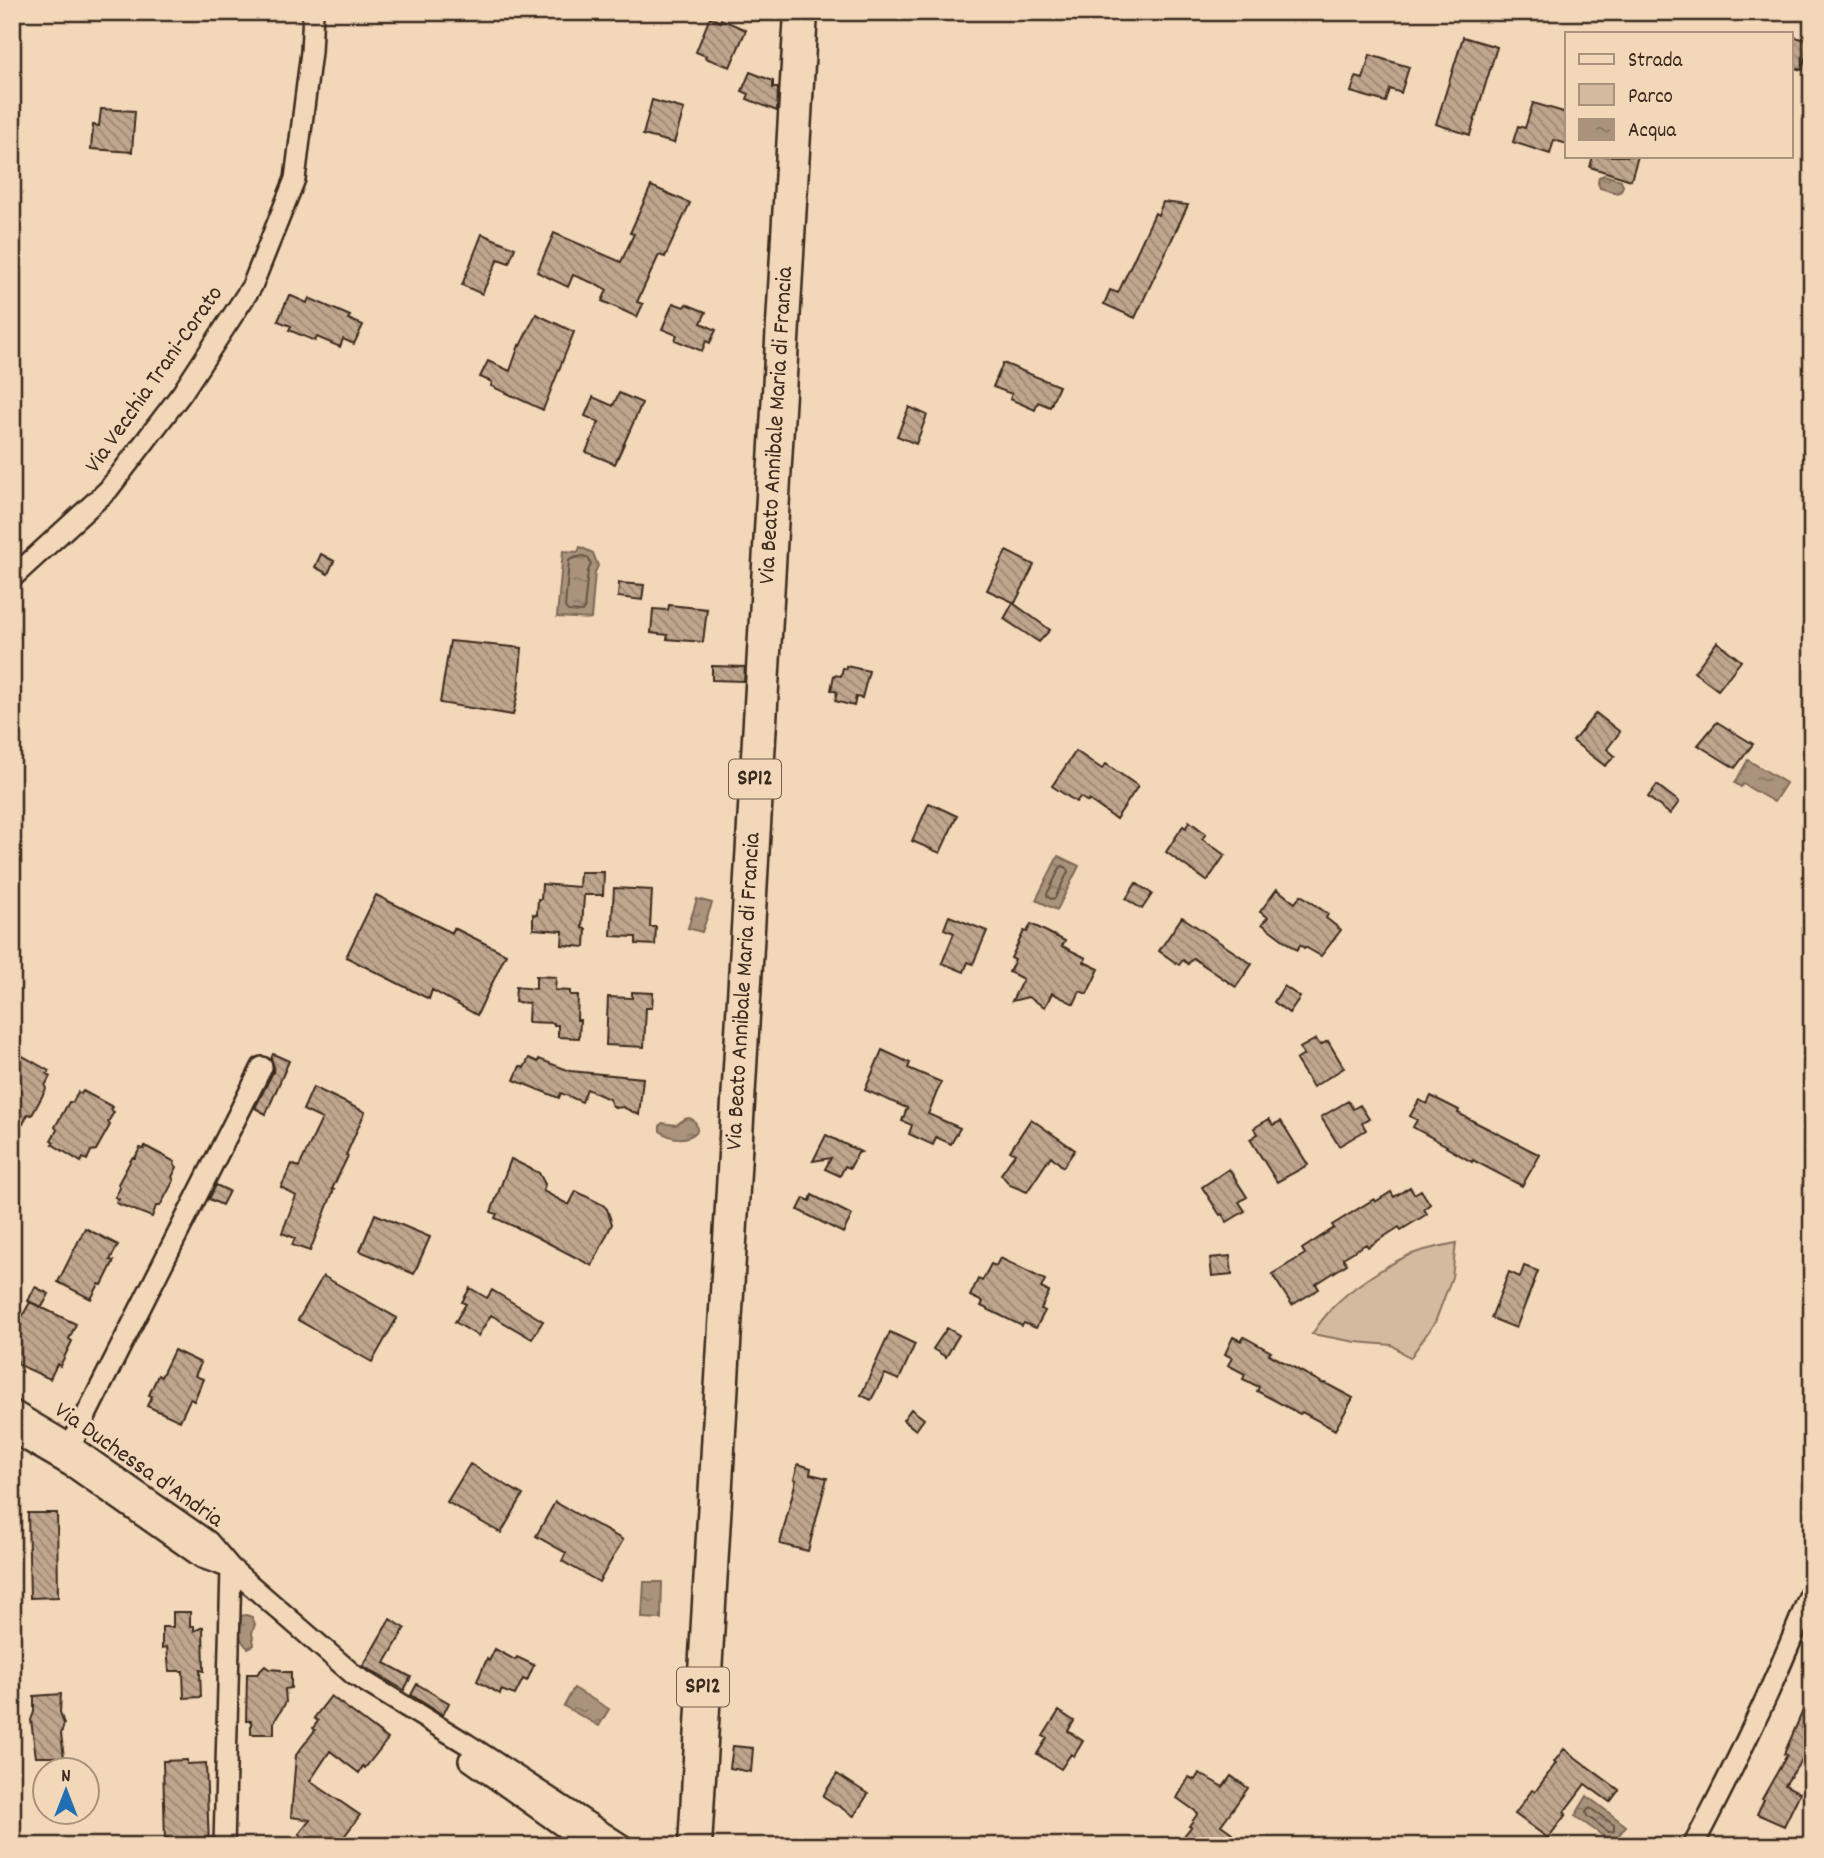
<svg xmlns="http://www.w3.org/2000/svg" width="1824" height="1858" viewBox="0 0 1824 1858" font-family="Dekko,sans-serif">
<defs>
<pattern id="water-ripples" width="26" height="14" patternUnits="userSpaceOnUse" patternTransform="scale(1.75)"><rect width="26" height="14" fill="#a9937c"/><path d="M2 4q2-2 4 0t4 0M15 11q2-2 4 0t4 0" fill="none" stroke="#8b7865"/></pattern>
<pattern id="building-back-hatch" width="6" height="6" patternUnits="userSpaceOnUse" patternTransform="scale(1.75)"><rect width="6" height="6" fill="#bfa68e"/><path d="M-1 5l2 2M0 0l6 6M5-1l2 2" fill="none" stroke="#9c8773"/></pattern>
</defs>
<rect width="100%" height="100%" fill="#f2d7b9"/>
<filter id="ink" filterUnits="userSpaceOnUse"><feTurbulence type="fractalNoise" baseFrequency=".0143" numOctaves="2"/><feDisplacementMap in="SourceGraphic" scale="14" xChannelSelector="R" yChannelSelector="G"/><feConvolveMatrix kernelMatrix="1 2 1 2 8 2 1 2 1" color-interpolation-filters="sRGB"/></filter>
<g filter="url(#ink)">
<!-- park -->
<path fill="#d4bba0" stroke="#88725f" stroke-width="2" d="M1456,1243L1452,1277L1435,1322L1410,1358L1392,1345L1356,1342L1312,1334C1318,1325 1325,1316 1332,1308C1351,1288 1383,1267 1409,1255C1424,1249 1441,1246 1456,1243Z"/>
<!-- water -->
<path fill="url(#water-ripples)" stroke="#7d6956" stroke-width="2" d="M1604,175L1621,180L1623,186L1621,191L1617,193L1600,188L1598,183L1599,177Z
M580,547L593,553L598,566L595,572L591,619L557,617L563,551L578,552Z
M1748,760L1786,783L1774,802L1743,784L1741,787L1735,783Z
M1058,856L1079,866L1057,910L1036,900Z
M697,899L712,903L702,932L688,928Z
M689,1118C696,1120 697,1125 697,1131C687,1142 671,1139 660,1131V1126L662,1123L676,1125L685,1119Z
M644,1582H662L661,1619L642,1618Z
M246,1615L252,1617L255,1624L252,1633L254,1645L248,1648C239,1641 236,1626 241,1616Z
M574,1688L609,1709L599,1726L564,1706Z
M1587,1796L1626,1826L1613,1843L1575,1816Z"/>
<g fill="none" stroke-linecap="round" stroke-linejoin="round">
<!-- shore -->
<path stroke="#675444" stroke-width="2" d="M583,556L588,558L591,564L588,571L584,609L582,612L568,611L565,607L569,561L571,559Z
M1063,866L1067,868L1068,872L1055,898L1051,899L1048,897L1047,894L1060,868Z
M1590,1808L1614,1825V1831L1609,1832L1587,1816L1586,1812Z"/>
</g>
<!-- building -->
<path fill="url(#building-back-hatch)" stroke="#3b2a1e" stroke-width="2" d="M710,17L720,22L721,19L746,30L730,67L705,58L706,56L696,52Z
M1791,36L1810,41L1802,70L1791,67Z
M1463,37L1497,47L1470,135L1436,124Z
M1370,55L1409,67L1401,93L1390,89L1386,102L1351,92L1356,77L1363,79Z
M750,72L773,81V88H778L777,111L747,99L749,94L742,91Z
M652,100L684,109L674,143L643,135Z
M1533,103L1567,113V144L1554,140L1550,154L1513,142L1518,126L1525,128Z
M101,109L135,111L132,152L91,149L93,125L99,126Z
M1593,156H1638L1631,180L1590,167Z
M651,186L690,203L665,257L659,255L637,302L643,304L637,317L602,301L607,290L598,285L573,275L568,287L537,272L554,233L621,262L634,234L630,233Z
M1163,202L1188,205L1135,318L1104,304L1110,290L1118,293L1155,213L1158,215Z
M482,234L515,248L509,263L498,259L482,294L462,285Z
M289,295L307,303L309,298L350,316L348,319L363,325L354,344L343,339L340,347L317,337L315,341L289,330L291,326L278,321Z
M673,303L684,307L686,304L706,312L701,323L716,330L710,343L706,341L702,351L675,340L677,335L662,329Z
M536,314L574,332L543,410L491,386L492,382L480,377L488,361L510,371L519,345L520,346Z
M1003,363L1059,386L1050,407L1038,402L1035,410L1010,399L1012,394L993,387Z
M619,393L642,403L615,464L586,452L599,422L585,416L593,397L613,406Z
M909,407L927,415L916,444L897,436Z
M1006,551L1034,565L1015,603L987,590Z
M321,554L334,561L328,574L315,567Z
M619,583L644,585L642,600L618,597Z
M1013,603L1050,630L1039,642L1004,619Z
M669,605L707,609L703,642L667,639L668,635L651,633L653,609L668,610Z
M450,641L522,648L518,692L513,715L440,703Z
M1717,642L1741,661L1718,690L1694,672Z
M712,666L745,667L744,681L712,680Z
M846,666L869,671L862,698L856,697L854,706L835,701L837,692L831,690L834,675L841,676L843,668L846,669Z
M1596,713L1620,732L1607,749L1615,756L1605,766L1573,741Z
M1717,722L1753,744L1735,768L1698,745Z
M1076,751L1102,769L1106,764L1138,786L1116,819L1089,800L1088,802L1080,797L1076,802L1052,786Z
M1657,785L1679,802L1670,814L1648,797Z
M929,803L957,816L940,853L912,841Z
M1189,821L1206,834L1202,839L1225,855L1207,881L1166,852L1183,826L1186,828Z
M580,872H604L603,895H584L582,928L586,929L585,947L562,945L563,931L533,929V914L537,915L538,899H541L542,884L579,887Z
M1136,883L1152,894L1142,909L1126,899Z
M614,888L652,890L650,927H656L655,945L636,944V937L611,936Z
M1277,889L1295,903L1301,895L1328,914L1326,918L1341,930L1321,956L1305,947L1304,948L1300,945L1297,950L1262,924L1268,917L1260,912Z
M376,895L452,933L454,928L506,954L477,1015L432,990L429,999L346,957Z
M949,916L987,931L973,964L968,962L964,972L942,963L954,933L944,929Z
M1182,917L1252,964L1236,987L1193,958L1188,964L1183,960L1179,965L1159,951Z
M1031,924L1065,941L1062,946L1086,958L1084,962L1099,969L1087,994L1080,991L1074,1004L1052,993L1045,1007L1028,997L1012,1001L1023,979L1009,972L1015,960L1011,958L1024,931L1027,932Z
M536,976L556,977L555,990L570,991V995H578L577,1020H580L579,1038L558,1037V1025H554V1023L528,1022L529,1003L515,1002L516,987L536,989Z
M1284,986L1300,997L1289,1013L1274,1002Z
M632,992L653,993L652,1008H646L644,1047L606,1045L608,997L632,998Z
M1316,1039L1320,1045L1328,1041L1344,1068L1313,1087L1296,1060L1304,1055L1300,1048Z
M882,1050L910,1063L908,1068L941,1082L928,1114L960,1128L951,1144L936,1137L933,1145L909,1134L912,1125L902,1121L907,1108L865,1090Z
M12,1054L17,1057L19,1054L30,1060L49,1071L47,1074L50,1076L45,1086L46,1089L32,1115L28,1114L23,1124L12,1117Z
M273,1054L289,1061L266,1114L255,1108L273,1072L274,1066L271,1059Z
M529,1058L538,1062L539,1059L570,1071L643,1078L639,1115L623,1107L616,1108L612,1105L609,1099L587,1089L582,1102L561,1093L559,1098L514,1080L520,1066L524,1068Z
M313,1087L365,1112L346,1155L348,1156L332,1189H334L310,1251L292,1245L295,1238L282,1233L296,1196L281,1187L292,1164L299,1167L322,1119L303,1110Z
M83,1091L113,1107L111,1110L114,1112L108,1122L110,1125L96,1150L91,1151L87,1160L83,1158L81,1162L52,1144L54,1142L51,1140L57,1130L55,1127L69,1102H73L78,1092L81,1094Z
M1431,1096L1459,1110L1458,1113L1473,1121L1540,1155L1522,1186L1473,1160L1472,1162L1446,1147L1447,1146L1413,1127L1417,1120L1410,1116L1419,1100L1427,1104Z
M1348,1101L1353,1109L1360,1105L1369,1119L1362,1123L1366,1130L1339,1146L1321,1117Z
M1031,1119L1075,1150L1063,1167L1051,1156L1027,1192L1010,1185L1001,1174L1015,1154L1010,1151Z
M1269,1119L1273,1125L1281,1121L1308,1165L1277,1182L1250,1139L1258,1134L1254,1128Z
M826,1135L861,1152L858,1153L850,1168L845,1166L840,1176L825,1169L831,1158L813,1161Z
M145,1146L175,1162L174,1165L177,1167L172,1177L174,1180L160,1206H156L152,1217L116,1203L119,1199L115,1197L120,1188L118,1184L132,1158H135L140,1148L144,1149Z
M511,1159L539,1173L545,1184L543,1191L569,1205L576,1191L603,1205L607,1209L612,1224L592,1266L529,1233L495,1218L497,1214L491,1212Z
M1229,1169L1247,1197L1239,1202L1245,1211L1227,1222L1222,1214L1220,1215L1202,1187Z
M216,1185L229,1191L222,1205L209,1199Z
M1410,1187L1414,1194L1421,1190L1430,1204L1424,1209L1427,1214L1401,1230L1399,1227L1368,1247L1366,1244L1343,1258L1347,1264L1316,1284L1319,1289L1292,1305L1272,1274L1305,1254L1302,1249L1334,1228L1332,1225L1374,1199L1375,1202L1391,1192L1394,1197Z
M812,1195L852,1215L843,1233L798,1210L804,1198L810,1201Z
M375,1214L430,1237L414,1274L360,1251Z
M85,1228L118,1245L110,1260L114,1261L102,1285L99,1284L91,1299L58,1282Z
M1230,1256L1232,1274L1212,1276L1210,1258Z
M1000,1258L1045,1280L1041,1288L1049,1292L1041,1309L1045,1311L1036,1328L1024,1323L1022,1326L981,1306L983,1302L970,1296L978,1279L982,1281L991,1264L996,1266Z
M1524,1266L1538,1271L1516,1328L1491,1318L1509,1272L1520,1277Z
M323,1276L397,1318L372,1362L298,1320Z
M35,1287L49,1294L42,1307L28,1301Z
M470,1288L487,1298L492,1290L543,1321L532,1339L491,1315L478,1336L455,1322L466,1304L462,1302Z
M30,1302L76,1324L69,1339L72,1341L60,1366L57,1364L50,1379L17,1364L18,1361L14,1359L18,1350L13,1347L21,1330L16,1328Z
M947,1328L959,1335L946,1357L933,1349Z
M890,1332L915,1344L899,1380L885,1374L871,1400L861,1395Z
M1233,1337L1241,1341L1244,1337L1271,1352L1269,1354L1324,1384L1325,1383L1353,1398L1335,1430L1302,1412L1300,1414L1257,1391L1259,1387L1243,1379L1245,1374L1228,1365L1232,1358L1225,1354Z
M174,1350L201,1363L195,1376L203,1379L194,1401L190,1399L180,1421L147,1406L152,1396L149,1395L158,1375L161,1377Z
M911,1409L924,1419L916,1430L903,1420Z
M470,1464L523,1495L501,1533L447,1502Z
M798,1464L811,1468L810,1474L827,1478L808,1551L780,1544L796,1480L794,1479Z
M555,1502L623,1540L599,1582L562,1561L566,1553L536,1536Z
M28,1513H57L58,1597L30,1598Z
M173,1612H190V1626H194V1631L203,1627L204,1671L200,1670L201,1697L184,1698L183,1671H169L167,1647L162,1648V1627H173Z
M390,1619L405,1628L385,1663L411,1677L404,1690L363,1666Z
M495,1649L515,1660L517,1657L534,1665L527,1681L523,1679L515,1695L501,1690L500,1694L477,1681L487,1659L489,1661Z
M265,1666L269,1669L281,1670L282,1672H291V1688L285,1689L286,1702L274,1722V1734H251V1721H246L247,1674H257Z
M417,1684L449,1703L443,1715L411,1695Z
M1812,1690V1765L1801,1761L1785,1785L1800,1793L1784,1826L1757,1814L1764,1800L1762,1799L1787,1755L1784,1754Z
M61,1694L60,1712L64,1724L61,1734L64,1757H36L31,1720L34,1712V1696Z
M331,1696L388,1739L365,1768L363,1766L359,1773L330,1751L310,1781L360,1815L343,1838L346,1846H302L306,1839L299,1834L310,1820L291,1817L296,1755L315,1730L313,1728L318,1721L314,1718Z
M1059,1711L1074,1721L1068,1731L1083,1741L1074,1756L1071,1754L1061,1769L1037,1754L1047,1738L1043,1736Z
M733,1746L753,1748L751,1772L730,1768Z
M1564,1749L1619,1790L1610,1802L1585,1784L1564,1812L1566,1814L1548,1838L1515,1814L1532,1790L1535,1792L1556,1763L1554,1762Z
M187,1760V1764L206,1763L209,1846H183V1841L165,1842L163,1761Z
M1199,1773L1223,1787L1231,1776L1248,1788L1221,1825L1232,1833L1222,1846H1176L1191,1827L1189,1826L1198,1813L1177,1798L1189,1777L1195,1780Z
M837,1774L868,1794L854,1816L823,1796Z"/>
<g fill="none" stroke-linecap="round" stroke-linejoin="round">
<!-- street casing -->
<g stroke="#3b2a1e" stroke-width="24">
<path id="street" d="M12,578L108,490L182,393L252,286L295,179L311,52L313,12
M12,1410L71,1445L208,1541L231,1568L354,1675L467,1744L624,1846
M12,1432L74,1468L202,1558L230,1568
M66,1463L71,1445L262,1067
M469,1760L590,1846
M224,1846L231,1568
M1693,1846C1737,1762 1779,1676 1812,1588"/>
</g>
<!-- primary casing -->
<g stroke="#3b2a1e" stroke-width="37">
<g id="primary">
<path id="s1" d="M695,1846L801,12"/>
</g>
</g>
<!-- street -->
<use href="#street" stroke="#f2d7b9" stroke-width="19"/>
<!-- primary -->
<use href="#primary" stroke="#f2d7b9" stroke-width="32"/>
</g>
</g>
<g text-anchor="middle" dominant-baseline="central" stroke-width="6" stroke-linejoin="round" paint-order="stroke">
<!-- shield labels -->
<g fill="#f2d7b9" stroke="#725e4c" stroke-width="2">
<rect x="729" y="759.5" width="52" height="39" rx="5"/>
<rect x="677" y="1667.5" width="52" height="39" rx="5"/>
</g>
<g font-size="23" font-weight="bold" fill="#3b2a1e">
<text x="755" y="779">SP12</text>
<text x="703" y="1687">SP12</text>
</g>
<!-- street labels -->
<g font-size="24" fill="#3b2a1e" stroke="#f2d7b9">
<text transform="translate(155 380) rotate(-55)">Via Vecchia Trani-Corato</text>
<text stroke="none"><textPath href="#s1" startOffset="1423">Via Beato Annibale Maria di Francia</textPath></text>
<text stroke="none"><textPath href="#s1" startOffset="856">Via Beato Annibale Maria di Francia</textPath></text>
<text transform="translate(138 1466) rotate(35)">Via Duchessa d'Andria</text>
</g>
</g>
<!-- margin -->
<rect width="1824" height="1858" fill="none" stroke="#f2d7b9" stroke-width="42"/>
<rect x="21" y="21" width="1782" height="1816" fill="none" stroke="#3b2a1e" stroke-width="2.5" filter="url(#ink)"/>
<!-- legend -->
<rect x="1565" y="32" width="228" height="126" fill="#f2d7b9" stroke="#a9927b" stroke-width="2"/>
<rect x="1579" y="54" width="35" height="10" fill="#f2d7b9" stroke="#a9927b" stroke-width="2"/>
<text x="1628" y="66" font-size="21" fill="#3b2a1e">Strada</text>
<rect x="1579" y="84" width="35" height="21" fill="#d4bba0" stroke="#a9927b" stroke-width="2"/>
<text x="1628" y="102" font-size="21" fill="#3b2a1e">Parco</text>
<rect x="1579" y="119" width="35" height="21" fill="url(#water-ripples)" stroke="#a9927b" stroke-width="2"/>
<text x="1628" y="136" font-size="21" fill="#3b2a1e">Acqua</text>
<!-- north arrow -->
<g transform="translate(66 1791)"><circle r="33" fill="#f2d7b9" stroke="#a9927b" stroke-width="2"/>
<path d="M0-5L12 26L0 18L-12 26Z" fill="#1f6fb2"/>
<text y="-10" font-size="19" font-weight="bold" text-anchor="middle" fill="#3b2a1e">N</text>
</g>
</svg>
